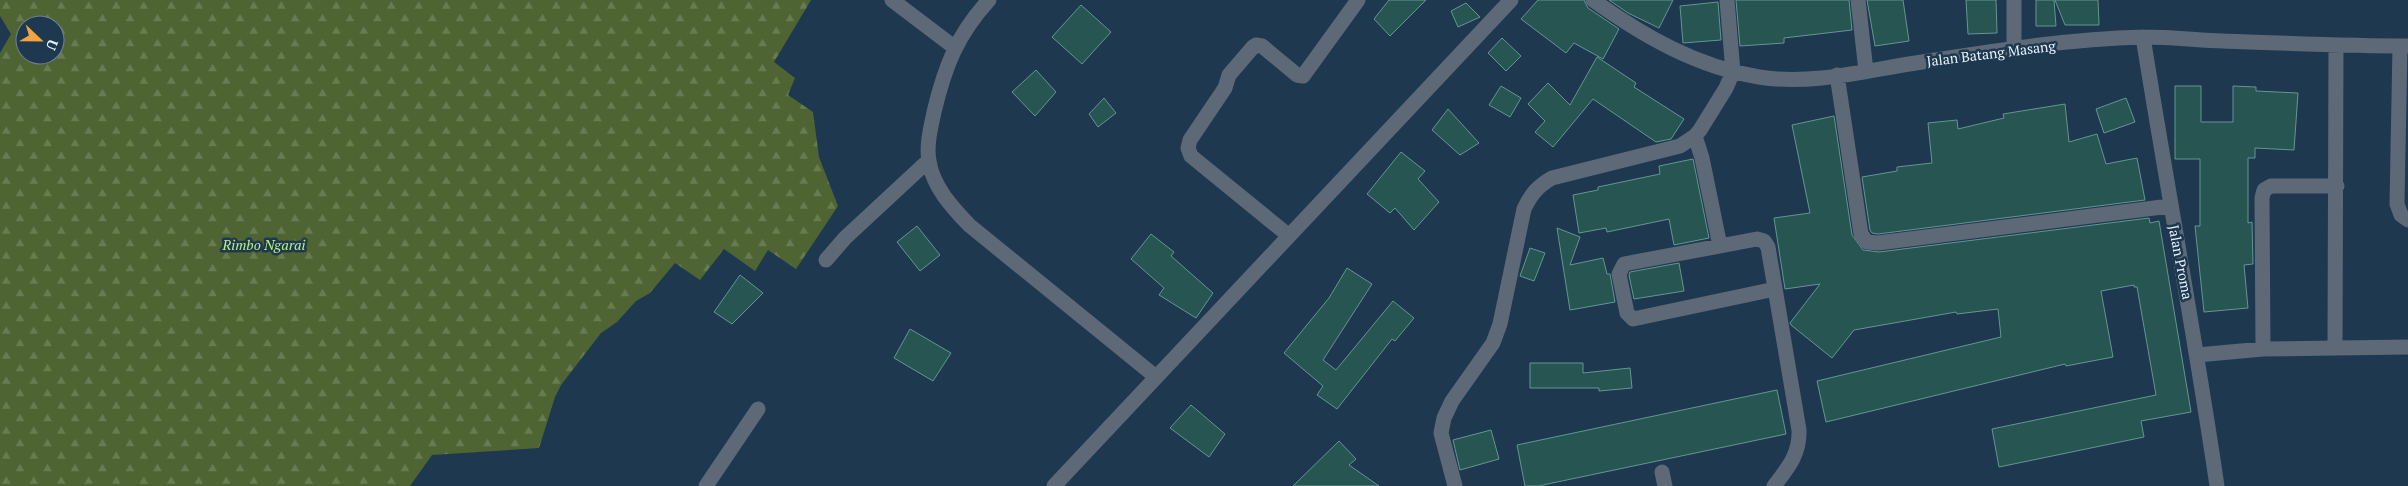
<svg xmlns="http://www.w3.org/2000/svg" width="2408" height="486" viewBox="0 0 2408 486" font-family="'PT Serif',serif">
<defs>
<pattern id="forest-firs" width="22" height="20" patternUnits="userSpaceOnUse" patternTransform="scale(1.25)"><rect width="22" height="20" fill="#4e6433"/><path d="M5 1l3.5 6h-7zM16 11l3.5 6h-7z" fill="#687b51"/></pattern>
</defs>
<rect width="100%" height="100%" fill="#1e3850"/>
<!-- forest -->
<path fill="url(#forest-firs)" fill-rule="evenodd" d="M0,0H811L774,62L795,78L788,95L813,112L819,157L838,206L796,269L768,250L755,271L724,249L700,280L675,263L650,293L636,301L617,322L601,333L561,385L555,397L539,448L432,455L410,486H0V53L11,34L0,16ZM25,25H55V55H25Z"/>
<!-- building -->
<path fill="#275551" stroke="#649692" d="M1389,0H1426L1390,36L1374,19Z
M1538,0H1584L1588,8L1619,29L1603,59L1574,43L1566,53L1521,19Z
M1609,0H1673L1659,28L1628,13Z
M1736,0H1849L1852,30L1784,38V43L1740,46Z
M1867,0H1903L1909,41L1875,46Z
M1966,0H1996L1997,33L1968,34Z
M2036,0H2054L2056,26H2036Z
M2055,0H2098L2099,25H2065Z
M1718,2L1721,40L1683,43L1680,6Z
M1466,3L1480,17L1458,27L1451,11Z
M1081,5L1111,32L1082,64L1052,37Z
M1502,38L1521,56L1506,71L1488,53Z
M1597,57L1636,83L1634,87L1684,119L1671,139L1656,142L1593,99L1553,147L1535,132L1545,121L1528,104L1548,83L1570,105Z
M1036,70L1056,92L1035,116L1012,92Z
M1501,86L1521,98L1510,117L1489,105Z
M2175,86H2201V122H2233V86L2256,87V91L2298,93L2294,150L2255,148V158H2248V223L2252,222L2253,264L2244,265L2248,308L2204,312L2195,226H2200V159H2175Z
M1104,98L1116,113L1098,127L1089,114Z
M2126,98L2135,122L2104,133L2096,109Z
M2065,104L2069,142L2097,134L2106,164L2137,158L2145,200L1878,234L1872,233L1870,230L1862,177L1897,171V167L1932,163L1928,123L1957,120L1958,129L2004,118L2003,114Z
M1448,109L1479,143L1460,155L1432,130Z
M1834,116L1852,235L1863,250L1879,252L2149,218L2150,223L2159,221L2191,412L2141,421L2144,437L1999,467L1992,429L2156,395L2137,287H2134V285L2101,291L2113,357L2066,366L2065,364L1826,422L1817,381L2001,337L1998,309L1957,314L1956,312L1854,330L1832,358L1791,325L1790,323L1820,284L1785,289L1774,218L1810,213L1792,125Z
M1401,152L1425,171L1418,179L1439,202L1414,230L1395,208L1390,213L1367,194Z
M1693,159L1709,238L1674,245L1669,219L1607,232L1606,228L1579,233L1573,195L1598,190V187L1660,174L1659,166Z
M917,226L940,255L920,271L897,242Z
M1557,228L1580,237L1570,265L1603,258L1607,274H1610L1615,302L1570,310Z
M1151,234L1174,252L1171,256L1213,293L1196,318L1159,295L1164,288L1131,259Z
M1530,248L1545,253L1534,281L1520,276Z
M1679,263L1684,291L1634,299L1629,275L1630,272Z
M1347,268L1372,284L1323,360L1336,370L1393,301L1414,318L1395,341L1392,339L1337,409L1317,395L1323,386L1284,353L1329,298Z
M740,275L763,293L732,324L714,312Z
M910,329L951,353L933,381L894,358Z
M1530,363H1583V373L1630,368L1632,388L1599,391V388H1530Z
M1777,390L1786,434L1538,486H1525L1517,445Z
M1191,405L1225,434L1209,457L1170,428Z
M1491,430L1499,459L1460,470L1453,440Z
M1339,441L1356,459L1349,465L1379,486H1293Z"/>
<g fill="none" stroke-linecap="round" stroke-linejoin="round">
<!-- minor -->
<path stroke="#5d6976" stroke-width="15" d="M892,0L954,47
M989,0C957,35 945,66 934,112C931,127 926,145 929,161C933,187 952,207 969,225L1156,377
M1593,0C1643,36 1697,67 1759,77C1809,85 1861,72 1909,64C1987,52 2065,39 2143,37C2170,37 2197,40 2223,41C2285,43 2346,46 2408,46
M1858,0L1866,71
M2014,0V48
M2143,37C2167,187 2195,336 2217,486
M2400,46L2397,204L2401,215L2408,220
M1837,75L1861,234L1867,242L1878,243L2170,206
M1695,136L1702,158L1720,246
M2337,186H2271L2264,190L2262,198L2263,349L2408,347
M1288,235L1191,156L1188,148L1190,140L1225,88L1229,75L1253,47L1256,45L1262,46L1297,75L1303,76L1358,0
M826,260L845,238L929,160
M2335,348L2336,45
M2197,355L2263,349
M1662,472L1665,486
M706,486L758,409
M1054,486L1511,0
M1455,486L1441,433L1444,418L1452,401L1493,343L1500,324L1524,209C1531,194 1538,186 1552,178L1680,146L1695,136L1700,130L1726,88L1733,72L1727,0
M1774,486C1788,468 1800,454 1799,430L1768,247L1764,241L1757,239L1624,264L1619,274L1627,313L1633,319L1775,289"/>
</g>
<g text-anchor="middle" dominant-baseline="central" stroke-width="5" stroke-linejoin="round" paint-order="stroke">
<!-- street labels -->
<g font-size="14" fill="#eaf3fd" stroke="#1e3850">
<text transform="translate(1991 53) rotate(-7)">Jalan Batang Masang</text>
<text transform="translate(2181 262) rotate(79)">Jalan Proma</text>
</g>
<!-- park labels -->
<g font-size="14" font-style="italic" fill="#bdf07c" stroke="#1e3850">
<text x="264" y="244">Rimbo Ngarai</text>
</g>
</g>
<!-- north arrow -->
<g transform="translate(40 40) rotate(112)"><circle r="24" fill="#1e3850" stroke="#708395"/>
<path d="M0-4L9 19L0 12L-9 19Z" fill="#f3a442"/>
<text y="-8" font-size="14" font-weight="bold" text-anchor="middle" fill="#eaf3fd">U</text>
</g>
</svg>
